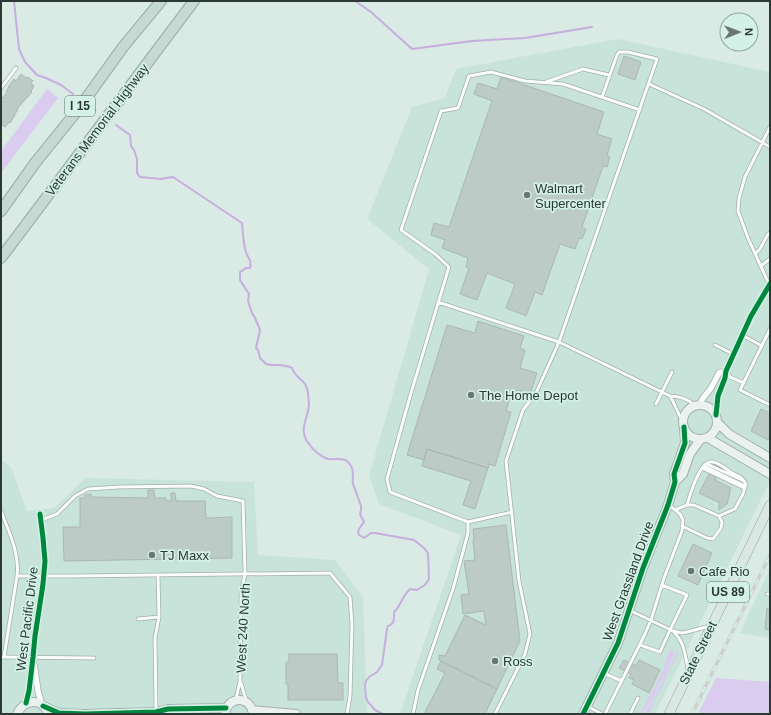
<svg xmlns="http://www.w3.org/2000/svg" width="771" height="715" viewBox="0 0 771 715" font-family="Helvetica,sans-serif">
<rect width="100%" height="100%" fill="#daeae4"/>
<!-- built -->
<path fill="#c8e4da" d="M618,39L770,72V481L655,714H400L461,535L379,504L369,476L429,269L367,219L412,107L445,98L456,69Z
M1,460L11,467L27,511L54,508L86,478L254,482L258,555L335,560L363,597L367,714H1Z
M770,568V638L740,633Z"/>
<!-- green -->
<path fill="#d9ccee" d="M47,89L58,98L1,173V151Z
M671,649L675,652L672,658L665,677L659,684L654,698L641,714H640L651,692H652L662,671L664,670L665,662Z
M679,649L678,654L649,714H643L654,701L660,685L666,677L674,658Z
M716,678L770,682V714H698Z"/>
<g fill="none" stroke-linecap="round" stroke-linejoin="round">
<!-- stream -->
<path stroke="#c6aede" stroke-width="2" d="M14,1L19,49L25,62L37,75L46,78L61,85L73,94
M355,1L371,12L412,49L472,41L525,38L592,27
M94,109L95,110
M116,125L130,135L131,146L134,150L137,159V173L140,177L161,179L173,177L242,223C243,233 243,243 246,252C248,259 252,259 250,268H246L240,272V280L249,294L248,301L252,313L255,318L260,330L256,348L258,350L260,358L266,364C274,366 284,364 292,368C295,377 301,378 305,384C309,390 308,397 309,403C309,413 305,418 304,427C303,432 305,440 309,444C313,450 321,457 328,459C338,460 346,455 352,468C354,474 352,478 353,484L361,506V510L360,514L364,522L359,529L358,532L359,535L364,538L371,533H375L414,540L424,548L428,553L429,579L425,585L417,590L410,589C402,596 401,606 394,612C394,618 395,624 388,626L387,629L382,665L377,672L369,677L366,681L365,686L366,697L368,702L375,710L383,714"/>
</g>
<!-- building -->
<path fill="#bdcbc6" stroke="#aab7b2" d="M624,56L641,62L635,80L618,74Z
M21,74L26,78L28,77L33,81L31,83L34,86L31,91L32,92L17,109L18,110L14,115H15L10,123L9,122L5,127L2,125L1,126V98L2,97L3,98L7,92H6L9,87H8L14,79L16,81Z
M501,77L604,112L597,134L612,139L607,155L610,157L607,167L603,166L582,227L586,229L582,239L579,238L575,249L560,244L542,295L535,292L526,316L506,308L515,284L487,273L477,300L460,294L469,268L466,267L468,258L442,248L445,240L431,235L434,223L449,227L492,101L474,94L478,83L497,89Z
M478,321L524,336L520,348L525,350L520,368L537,373L530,394L517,390L515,396L511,395L506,411L511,412L495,466L489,464L488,468L427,449L424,460L407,455L447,325L475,333Z
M761,409L770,413V436L768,440L751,431Z
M427,449L488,468L475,509L463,505L471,481L422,466Z
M715,463L721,467L715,480L731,488L729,492H730L727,504L719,510V501L718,502L699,493Z
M148,490H154L155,498H166V501H171V493H175L176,501H205L206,518L232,517V558L64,561L63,527H80V498H85V495L91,494L92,497L148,498Z
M506,525L520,641L497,689L439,660V655L445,656L465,615L486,625L484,611L463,614L461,595L469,594L464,561L475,560L473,540H474L473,529Z
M693,544L712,553L698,585L678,576Z
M767,608H770V630L765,629Z
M289,654H337L338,683H343V700H288V684H286V662H289Z
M624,660L636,666L639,660L660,670L649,693L632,684L634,680L629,678L631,674L619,668Z
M441,661L497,689L485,714H424L445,673L437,669Z"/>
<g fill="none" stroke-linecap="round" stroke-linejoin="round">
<!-- lane casing -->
<g stroke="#a2afaa" stroke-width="4.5">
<path id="lane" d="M546,82L583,69L609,75
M649,84L704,109L770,147
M1,88L16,68
M755,254L760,249L768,234L770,233
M761,266L770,259
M769,284L748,238L738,211L739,198L745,177L770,127
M438,302L559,342L670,396C679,396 689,400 696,406
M770,329L740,390L770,405
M742,335L762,346
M715,345L733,354
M727,372L730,377L744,383
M670,396C675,404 678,414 683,422
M656,404L672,372
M707,464L744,481
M704,466L745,486
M702,468L744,488
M687,505C690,495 700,459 713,462C719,463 725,468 729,471C738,477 740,474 746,484L743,494L735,509L719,516
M675,510L687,505H694L719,516L722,522L721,528L713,539L707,538L682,526
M1,511C9,532 20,554 17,576H73L330,573L350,597L352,624L350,696L347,714
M512,512L468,522L390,492L387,479L411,393L449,267L435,254L401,230L441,111L458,108L469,76L491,72L525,81L563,84L640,110
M41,520L57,514L75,496L88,489L119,487L191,486L204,489L217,496L243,501L245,574L243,584L241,596L240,681L236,699
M767,594H770
M629,610L673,631L682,633L687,632L710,626
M138,619L159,617
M673,631C685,643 684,652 688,668
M640,645L660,652L670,630L687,595L662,585
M1,657L94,658
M4,657L17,576
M603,673L622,681
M241,683L246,700
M587,706L602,714
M156,710L155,638L159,617L158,575
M413,714L418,690L453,589L468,533V522
M495,714L525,654L530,634L519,581L506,461L523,410L536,393L559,342L657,59L628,52H619L617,55L602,97
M605,714L644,636L651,620L664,578L682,531L683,520L680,514L669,505
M630,714L638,698"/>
</g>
<!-- street casing -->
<g stroke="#a2afaa" stroke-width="7">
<path id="street" d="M699,405L703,398L711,388L719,373L726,371
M716,415L718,396L725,378L726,371L751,316L770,284
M34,664L38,691L42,705
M26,703L29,691L33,657L35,636L43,584L45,561L43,538L40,514"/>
</g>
<!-- secondary casing -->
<g stroke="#a2afaa" stroke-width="10">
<path id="secondary" d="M683 422a17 17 0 1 1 34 0a17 17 0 1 1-34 0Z
M718,423L729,434L770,458
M708,438L770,474
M675,482L683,474L690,454L700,440
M43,706L59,713L85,714L156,712L168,709L226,708
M252,710L296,714
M17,714C24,699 43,697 48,714
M225,714C227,696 250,695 253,713
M583,714L618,643L643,568L668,505L675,482L674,474L685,443L684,427"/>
</g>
<!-- primary casing -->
<g stroke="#91aaa2" stroke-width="10">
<path id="primary" d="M669,714L770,505"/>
</g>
<!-- highway casing -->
<g stroke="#91aaa2" stroke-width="12">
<path id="highway" d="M1,211L35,163L77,111L123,47L161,1
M1,258L194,1"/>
</g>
<!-- lane -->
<use href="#lane" stroke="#f9fcfb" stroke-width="3"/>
<!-- street -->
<use href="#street" stroke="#f9fcfb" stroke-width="5.5"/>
<!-- secondary -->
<use href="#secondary" stroke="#eaf1ef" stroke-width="8"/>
<!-- primary -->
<use href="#primary" stroke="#dbe7e3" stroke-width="9"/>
<!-- highway -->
<use href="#highway" stroke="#c6d9d4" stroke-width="10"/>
<!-- rail casing -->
<g stroke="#ccd0cf" stroke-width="3.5">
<path id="rail" d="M692,714L770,555"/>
</g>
<!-- rail -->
<use href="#rail" stroke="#d3f1e6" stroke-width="2" stroke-dasharray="6" stroke-linecap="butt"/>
<!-- cycleway casing -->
<g stroke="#d3f1e6" stroke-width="8">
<path id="cycleway" d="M716,415L718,396L725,378L726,371L751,316L770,284
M26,703L29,691L33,657L35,636L43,584L45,561L43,538L40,514
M43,706L59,713L85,714L156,712L168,709L226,708
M583,714L618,643L643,568L668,505L675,482L674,474L685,443L684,427"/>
</g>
<!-- cycleway -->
<use href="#cycleway" stroke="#00873e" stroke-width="5"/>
</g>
<!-- markers -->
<g fill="#697672" stroke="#d3f1e6" stroke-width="1.5">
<circle cx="527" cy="195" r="4"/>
<circle cx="471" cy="395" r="4"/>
<circle cx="152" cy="555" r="4"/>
<circle cx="691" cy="571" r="4"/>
<circle cx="495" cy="661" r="4"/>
</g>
<g text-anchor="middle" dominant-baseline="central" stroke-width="3.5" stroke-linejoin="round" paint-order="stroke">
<!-- shield labels -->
<g fill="#d3f1e6" stroke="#5e7069" stroke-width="1">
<rect x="65" y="96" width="30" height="20" rx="3"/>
<rect x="707" y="582" width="42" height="20" rx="3"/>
</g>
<g font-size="12" font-weight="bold" fill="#2c3834">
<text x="80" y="106">I 15</text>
<text x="728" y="592">US 89</text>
</g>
<!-- street labels -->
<g font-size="13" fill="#2c3834" stroke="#d3f1e6">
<text transform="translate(97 130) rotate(-53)">Veterans Memorial Highway</text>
<text transform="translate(628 581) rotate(-70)">West Grassland Drive</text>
<text transform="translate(27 619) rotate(-83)">West Pacific Drive</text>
<text transform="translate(243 628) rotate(-87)">West 240 North</text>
<text transform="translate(698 653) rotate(-64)">State Street</text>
</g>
<!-- poi labels -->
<g font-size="13" fill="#2c3834" stroke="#d3f1e6" text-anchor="start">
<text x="535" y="188">Walmart<tspan x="535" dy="15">Supercenter</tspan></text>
<text x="479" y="395">The Home Depot</text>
<text x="160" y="555">TJ Maxx</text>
<text x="699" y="571">Cafe Rio</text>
<text x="503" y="661">Ross</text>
</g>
</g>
<!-- border -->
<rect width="771" height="715" fill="none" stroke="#2c3834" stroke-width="4"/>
<!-- north arrow -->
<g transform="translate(739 32) rotate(89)"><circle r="19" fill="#d3f1e6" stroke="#90a79f"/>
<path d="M0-3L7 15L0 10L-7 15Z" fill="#697672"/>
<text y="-6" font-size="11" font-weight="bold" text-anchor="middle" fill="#2c3834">N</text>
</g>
</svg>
